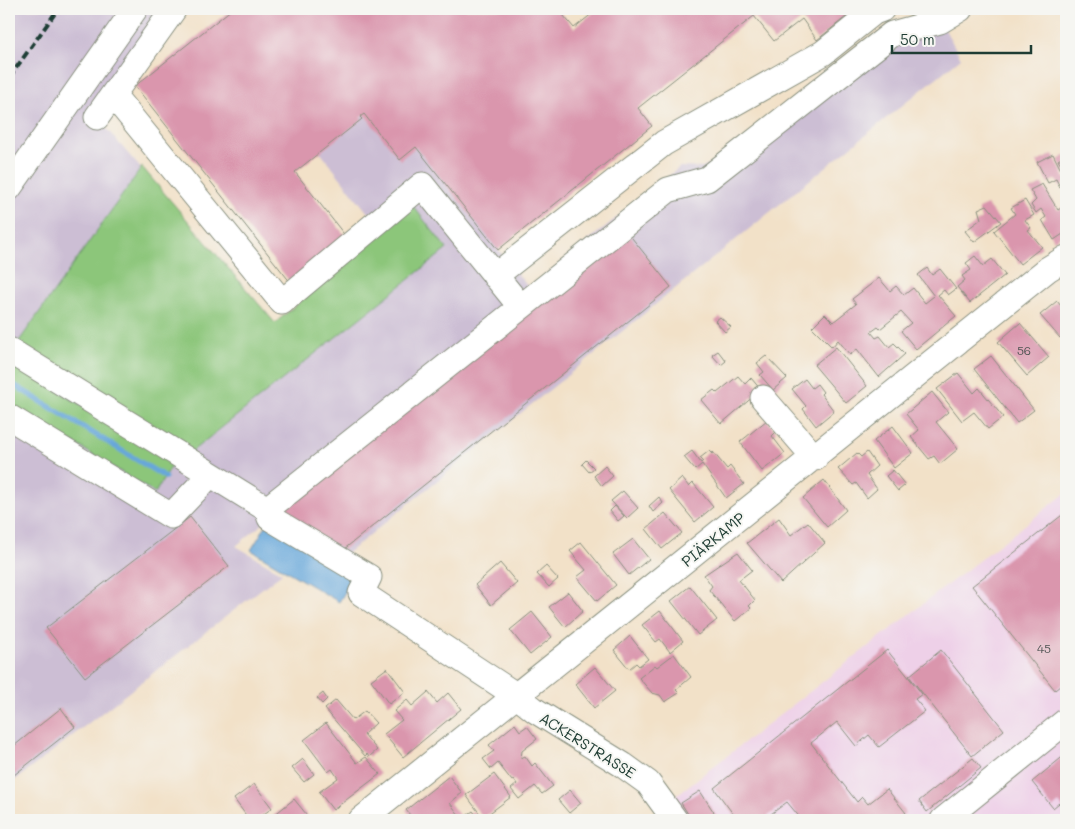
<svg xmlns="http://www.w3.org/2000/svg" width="1075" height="829" viewBox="0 0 1075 829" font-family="Mali,sans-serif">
<rect width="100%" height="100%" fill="#f6f6f2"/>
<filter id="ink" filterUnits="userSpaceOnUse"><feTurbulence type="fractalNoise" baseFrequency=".02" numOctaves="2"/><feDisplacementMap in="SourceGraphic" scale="10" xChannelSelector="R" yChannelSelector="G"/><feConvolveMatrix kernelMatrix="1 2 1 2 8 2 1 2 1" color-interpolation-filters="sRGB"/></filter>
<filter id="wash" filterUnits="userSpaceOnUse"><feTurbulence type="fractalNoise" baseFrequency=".0096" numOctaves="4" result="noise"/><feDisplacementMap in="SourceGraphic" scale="20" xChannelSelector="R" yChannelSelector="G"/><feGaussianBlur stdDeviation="1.12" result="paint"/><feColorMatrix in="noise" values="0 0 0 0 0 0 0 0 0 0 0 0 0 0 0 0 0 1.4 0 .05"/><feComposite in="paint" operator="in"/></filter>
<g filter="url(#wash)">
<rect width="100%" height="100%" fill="#f2e1c8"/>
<!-- built -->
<path fill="#eed0e8" d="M1066,493V820H662L656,811Z"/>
<!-- industrial -->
<path fill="#ccbed4" d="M9,9H164L91,111L275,323L383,232L320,152L362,119L360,117L364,114L400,159L416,147L529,288L680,167L703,168L944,9H976L944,28L961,58L345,555L270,518L236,546L282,573L9,785Z"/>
<!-- green -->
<path fill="#8cc67a" stroke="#568257" d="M142,167L275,323L413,206L447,249L191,452L17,344Z
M9,361L174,462L155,493L9,403Z"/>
<!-- water -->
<path fill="#67a7da" stroke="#437287" d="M267,524L354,577L339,602L251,550Z"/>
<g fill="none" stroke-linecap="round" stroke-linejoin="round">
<!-- stream -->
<path stroke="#67a7da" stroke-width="5.5" d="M9,382L165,477"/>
</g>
<g id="blocks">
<!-- building -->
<path fill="#da96ad" d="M232,9H558L574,28L598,9H856L817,40L802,19L774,41L754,16L638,108L652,126L498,250L416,147L400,160L364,114L360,117L362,119L295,172L347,238L291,283L135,86Z
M1053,154L1066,180V183L1060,187L1056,179L1048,183L1037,162Z
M1066,155V174L1058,160Z
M1042,184L1058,210L1064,206L1066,210V232L1054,240L1042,220L1046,217L1041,209L1036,213L1031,205L1036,200L1030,190Z
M1025,200L1034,215L1025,220L1031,228L1028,230L1042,247L1020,264L994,231L1015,214L1011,208Z
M987,205L1001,222L974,242L965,231L981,219L978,209Z
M628,233L671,287L343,550L278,511Z
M975,256L983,266L992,259L1005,275L970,303L957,287L965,280L962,276L971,270L966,263Z
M927,268L932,275L940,269L956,289L948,295L944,290L938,295L956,316L916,349L901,331L911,323L901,312L880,329L878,327L871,332L876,338L880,336L889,347L894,343L905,354L879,377L857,349L850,355L838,340L832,347L812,327L825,314L833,322L856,304L852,299L879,278L890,291L896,286L904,295L913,288L925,303L934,296L918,275Z
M1057,301L1066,312V333L1060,338L1040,315Z
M720,317L731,327L725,332L715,321Z
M1020,323L1049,357L1027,376L998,342Z
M836,347L867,386L846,403L814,365Z
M718,351L726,361L721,365L712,355Z
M766,356L787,378L773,390L760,375L764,372L757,363Z
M991,356L1034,410L1017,423L974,369Z
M958,373L974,393L979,388L1003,417L988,429L974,412L962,421L937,389Z
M738,376L745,384L751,378L761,390L721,424L701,400L714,390L717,393Z
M805,379L812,388L817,384L823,392L821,394L834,411L816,426L803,409L806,406L792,389Z
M932,392L948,412L936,422L958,449L940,464L934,456L929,459L911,437L919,430L906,414Z
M767,420L776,432L772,436L785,453L762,471L740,442Z
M893,426L913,453L894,468L874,441Z
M692,451L701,463L703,461L700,458L709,451L712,454L713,452L727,469L730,466L744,484L726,498L702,464L695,470L684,457Z
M867,452L877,466L867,475L877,489L867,498L856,483L853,485L838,469L857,453L861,457Z
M586,460L594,468L589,472L582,464Z
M605,466L613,476L602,486L594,476Z
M893,470L905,485L898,491L886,476Z
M682,478L689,487L693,483L713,507L695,522L669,490Z
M824,480L846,510L827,527L803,498Z
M623,491L638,508L627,518L611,501Z
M659,497L663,503L653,512L649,506Z
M615,506L624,516L618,521L610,511Z
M1066,512V681L1055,690L972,586Z
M665,513L682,533L662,549L646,529Z
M190,517L229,566L85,677L46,628Z
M779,518L791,535L808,522L825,543L781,583L747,543Z
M633,539L649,559L629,575L613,554Z
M581,542L616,585L597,601L577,577L586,570L570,551Z
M738,552L752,570L739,580L755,600L749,606L751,608L735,621L709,590L712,586L704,575Z
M500,563L517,583L491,605L475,585Z
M546,566L558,579L549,587L537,574Z
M690,586L717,620L698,635L671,601Z
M568,592L583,611L565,627L549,607Z
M660,611L683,641L670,652L660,639L656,642L642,625Z
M532,612L552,637L530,655L510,630Z
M630,636L648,659L639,666L636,663L629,669L614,650Z
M887,650L922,694L915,699L925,711L879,747L869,735L856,746L837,722L811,743L857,802L862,797L868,804L887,789L906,813L896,820H802L787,802L763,820H734L736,818L714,788Z
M941,650L1004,730L972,756L909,676Z
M674,654L691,677L676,690L679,693L665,702L660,695L652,693L639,678L655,665L657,667Z
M595,667L615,691L594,708L575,684Z
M387,668L405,692L389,704L371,680Z
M428,692L437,703L448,693L461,709L403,757L384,734L402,720L394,711L407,700L412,706Z
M323,693L327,699L322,704L317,698Z
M336,700L353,720L365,711L376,723L364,734L377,750L369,757L367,754L365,756L325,709Z
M61,708L75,727L9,779V750Z
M326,723L357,763L366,757L380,774L333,810L319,792L338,778L332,769L328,772L304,740Z
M515,724L520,731L527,726L537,739L522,751L521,758L525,756L532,766L535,763L553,786L542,794L535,786L519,799L511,789L517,784L514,780L512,781L498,763L491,769L483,759L494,751L489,745Z
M1066,754V812L1059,803L1053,808L1032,782Z
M973,758L981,768L927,812L919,801Z
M303,759L314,774L304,782L292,768Z
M494,774L511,797L483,818L466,795Z
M449,776L462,793L450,803L462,819L473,811L480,820H434L431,816L424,820H414L406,810Z
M254,784L272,808L256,820H246L248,818L234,799Z
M570,790L581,803L569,813L558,800Z
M700,791L719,820H692L681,803Z
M294,799L311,820H268Z"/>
</g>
</g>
<g filter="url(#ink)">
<use href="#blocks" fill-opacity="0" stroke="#888f7e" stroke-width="1"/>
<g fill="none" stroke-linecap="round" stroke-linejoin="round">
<!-- minor casing -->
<g stroke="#888f7e" stroke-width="27">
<path id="minor" d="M113,95L282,302L422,185L520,306
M97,117L174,9
M9,188L135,9
M495,276L664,143L823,53L874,12L882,9
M9,350L267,509L270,518L369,577L361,593L517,696L536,711L623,765L648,783L675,820
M763,398L815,458
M9,417L171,516L210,475
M267,509L668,190L707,179L892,34L940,21L960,9
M361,820L1048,269L1066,258
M943,820L1066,721"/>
</g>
<!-- minor -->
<use href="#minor" stroke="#fff" stroke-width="25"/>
<!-- rail -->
<path stroke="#1f3d34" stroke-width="4" stroke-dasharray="8 4" stroke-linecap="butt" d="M9,78L58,9"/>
</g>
</g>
<g text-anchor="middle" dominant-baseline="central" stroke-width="4" stroke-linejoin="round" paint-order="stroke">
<!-- number labels -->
<g font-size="12" fill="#4e5352">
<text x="1024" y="350">56</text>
<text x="1044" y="648">45</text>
</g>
<!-- street labels -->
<g font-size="15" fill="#1f3d34" stroke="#f6f6f2">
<text transform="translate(713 539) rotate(-39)">PIÄRKAMP</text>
<text transform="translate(588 745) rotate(32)">ACKERSTRASSE</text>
</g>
</g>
<!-- margin -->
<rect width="1075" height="829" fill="none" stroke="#f6f6f2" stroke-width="30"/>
<!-- scale -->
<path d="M892 45v8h139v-8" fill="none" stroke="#1f3d34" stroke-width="2.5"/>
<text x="900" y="45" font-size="15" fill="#1f3d34" stroke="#f6f6f2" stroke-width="4" paint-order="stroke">50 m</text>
</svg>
